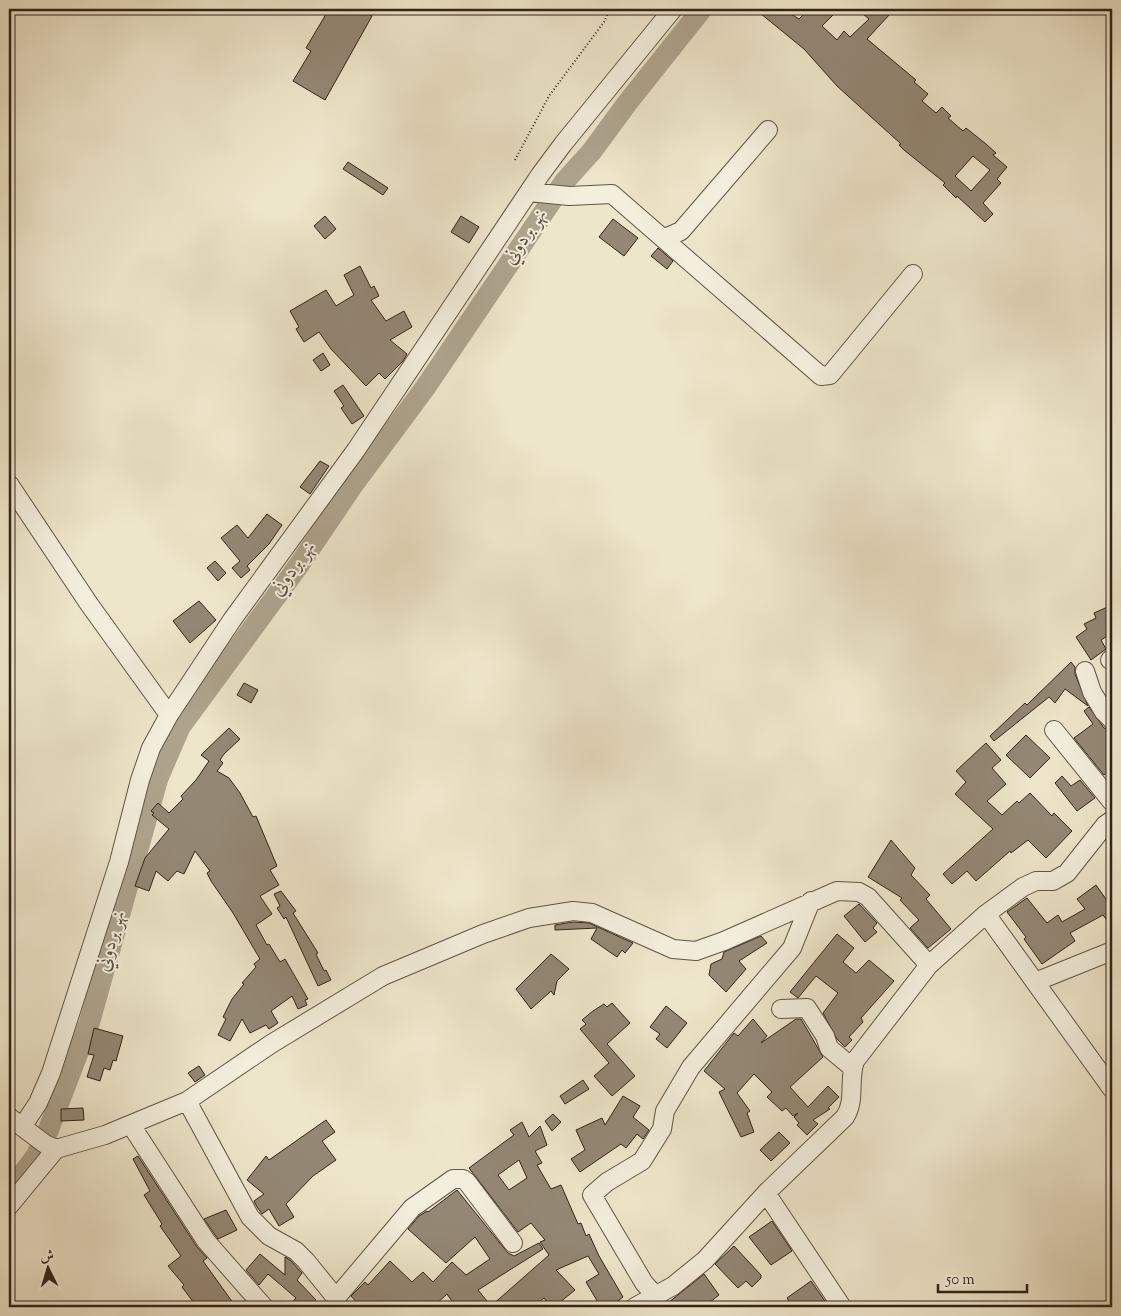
<svg xmlns="http://www.w3.org/2000/svg" width="1121" height="1316" viewBox="0 0 1121 1316" font-family="'Sorts Mill Goudy',Amiri,serif">
<rect width="100%" height="100%" fill="#eee6cb"/>
<filter id="stains"><feTurbulence type="fractalNoise" baseFrequency=".004" numOctaves="4"/><feColorMatrix values="0 0 0 0 .2 0 0 0 0 .09 0 0 0 0 .02 0 0 0 .5 -.17"/></filter>
<radialGradient id="worn" r=".72"><stop offset=".6" stop-color="#630" stop-opacity="0"/><stop offset="1" stop-color="#630" stop-opacity=".3"/></radialGradient>
<g fill="none" stroke-linecap="round" stroke-linejoin="round">
<!-- river -->
<path stroke="#aea48e" stroke-width="21" d="M9,1192L36,1156L48,1131L89,1024L158,778L180,727L299,565L353,485L425,388L565,181L592,151L628,102L702,9"/>
</g>
<!-- building -->
<path fill="#948875" stroke="#322318" fill-rule="evenodd" d="M329,9H359L372,16L325,100L293,81L311,51L306,48Z
M755,9H783L799,19L809,9H839L822,26L837,40L844,31L850,37L869,19L857,9H883L890,14L867,39L916,80L914,82L928,94L922,101L936,113L942,107L951,116L948,118L963,131L966,128L986,144L996,153L993,155L1007,167L997,179L1001,183L983,203L993,214L985,222L957,196L956,198L943,185L945,183L904,150L899,145L901,144L837,86L804,49ZM973,156L990,170L971,191L955,176Z
M348,162L388,188L383,195L343,169Z
M325,216L336,229L325,239L314,226Z
M461,216L479,227L469,243L451,232Z
M613,219L638,238L624,256L599,237Z
M658,248L673,261L667,269L651,256Z
M360,266L371,288L374,286L379,296L371,300L386,321L404,311L412,327L390,340L407,354L403,361L385,379L379,373L366,386L331,349L319,332L304,342L296,329L299,327L290,311L326,290L336,306L354,295L344,275Z
M323,353L330,365L321,371L313,360Z
M343,385L364,416L352,424L341,408L344,406L334,391Z
M320,461L329,466L310,494L300,487Z
M267,514L282,525L269,544L247,566L250,570L241,578L232,568L240,561L221,538L237,525L248,538Z
M215,561L226,573L218,581L207,568Z
M199,601L216,620L190,643L173,621Z
M1112,605V633L1101,640L1106,649L1091,660L1076,637L1087,629L1084,624L1096,618L1094,613Z
M1071,662L1075,667V674L1088,706L1065,689L1055,703L1049,697L994,741L990,736L1025,703L1027,705Z
M244,683L258,690L251,703L237,695Z
M1089,707L1104,728L1112,730V769L1104,775L1074,738L1093,724L1084,711Z
M229,728L240,739L224,754L220,760L223,763L217,771L229,778L240,793L253,817L256,816L277,866L270,870L279,885L260,896L272,914L256,925L267,945L269,944L280,962L285,959L308,999L305,1000L307,1005L298,1009L292,996L271,1011L278,1023L269,1029L266,1025L250,1033L242,1019L230,1041L218,1035L226,1019L223,1017L232,999L244,984L242,983L256,967L254,964L260,959L233,913L211,881L207,873L210,871L195,851L184,874L177,871L168,881L156,871L149,891L135,886L145,858L169,829L152,815L154,813L151,811L158,803L169,813L183,799L181,796L196,780L209,761L201,755Z
M1026,735L1050,758L1030,778L1006,755Z
M986,743L1001,760L992,768L1006,784L987,801L1002,815L1017,801L1019,803L1030,793L1052,816L1054,813L1072,831L1046,858L1028,840L1011,853L1010,851L976,881L967,871L952,884L943,874L993,829L955,794L966,782L956,771Z
M1062,776L1071,786L1080,780L1095,798L1077,811L1055,783Z
M891,840L915,868L911,875L930,895L926,899L951,929L928,948L910,928L919,920L900,900L902,898L868,877Z
M1096,885L1108,902L1112,899V927L1103,915L1070,933L1075,941L1042,964L1024,939L1026,937L1007,912L1027,898L1047,923L1058,915L1062,922L1085,909L1077,899Z
M281,891L296,911L293,913L318,953L316,954L324,971L326,970L331,980L318,986L286,917L284,919L277,908L280,906L274,894Z
M859,904L877,923L873,928L877,932L865,942L844,916Z
M573,922L589,923L633,943L625,953L622,950L617,957L591,939L597,928L555,930V925Z
M837,934L854,948L843,962L856,973L869,960L894,981L861,1018L863,1022L849,1037L852,1040L845,1047L837,1039L823,1013L838,993L816,976L798,998L790,992Z
M761,936L767,943L739,961L746,969L726,992L709,975L711,964L722,959L724,952Z
M551,954L569,969L557,981L554,995L551,991L531,1009L516,989Z
M612,1003L630,1023L607,1044L635,1076L612,1096L594,1076L609,1063L580,1029L586,1024L582,1020L593,1011L604,1004L607,1007Z
M666,1006L687,1023L667,1048L656,1039L660,1034L650,1027Z
M753,1019L767,1036L761,1043L796,1019H801L823,1057L790,1087L808,1107L828,1086L839,1097L828,1108L830,1109L813,1120L818,1124L807,1135L797,1125L799,1123L794,1117L798,1113L793,1116L786,1108L782,1111L767,1097L772,1092L754,1074L737,1093L750,1111L747,1113L754,1132L741,1137L719,1092L725,1089L704,1071L734,1033L738,1036Z
M94,1028L123,1036L116,1061L113,1060L110,1070L104,1068L100,1081L87,1077L94,1055L88,1054Z
M199,1066L205,1075L195,1082L188,1073Z
M583,1080L589,1089L565,1104L560,1096Z
M623,1096L640,1106L633,1117L649,1130L643,1139L637,1134L626,1148L621,1144L580,1172L571,1159L585,1150L576,1130L602,1118L605,1125Z
M83,1108L84,1120L61,1121V1109Z
M553,1114L561,1122L552,1131L545,1121Z
M326,1120L335,1132L322,1141L336,1160L313,1176L286,1204L294,1217L279,1226L269,1209L262,1214L257,1207L254,1201L264,1194L247,1180L266,1156L269,1160Z
M522,1122L529,1137L540,1126L547,1145L535,1151L542,1163L537,1165L551,1189L561,1185L578,1224L581,1223L586,1236L589,1234L599,1256L623,1297L610,1307H605L602,1302L599,1304L586,1282L599,1274L588,1256L556,1270L575,1290L554,1307H551L544,1298L533,1307H456L447,1294L433,1307H361L351,1296L365,1282L368,1285L390,1261L412,1282L423,1272L433,1282L452,1262L466,1275L490,1259L475,1237L446,1263L408,1229L419,1216L427,1211L428,1212L457,1190L508,1253L514,1256L539,1243L543,1249L478,1290L491,1306L549,1255L540,1242L545,1240L531,1223L518,1232L469,1168L514,1135L510,1130ZM519,1160L527,1178L509,1190L498,1175Z
M779,1132L790,1143L771,1161L760,1150Z
M138,1156L197,1247L207,1258L203,1261L236,1307H197L182,1287L184,1285L168,1266L181,1256L160,1226L162,1224L144,1195L150,1191L133,1159Z
M226,1210L237,1230L218,1239L204,1219Z
M772,1221L792,1251L771,1265L749,1237Z
M734,1246L761,1275V1278L752,1287L746,1281L738,1288L715,1264Z
M260,1254L285,1275V1257L290,1260L302,1273L297,1280L316,1300L309,1307H288L296,1298L268,1274L259,1285L246,1270Z
M704,1274L719,1295L704,1307H663Z
M811,1281L827,1304L823,1307H793L787,1298Z"/>
<g fill="none" stroke-linecap="round" stroke-linejoin="round">
<!-- minor casing -->
<g stroke="#615445" stroke-width="20">
<path id="minor" d="M529,192L569,196L612,194L821,376L830,375L913,274
M665,238L681,231L768,130
M9,484L89,604L169,715
M1110,660L1112,658
M1085,671L1092,692L1104,712L1112,720
M1054,730L1112,802
M986,914L1112,1089
M1035,982L1112,951
M781,1009L807,1008L825,1036L829,1048L853,1068
M187,1101L250,1217L269,1236L296,1251L306,1261L336,1298L339,1307
M9,1117L45,1144L56,1149L105,1135L187,1101L271,1044L383,976L483,934L529,918L573,911L592,913L673,949L696,951L724,941L837,891L859,892L868,897L929,965
M131,1125L206,1241L264,1307
M22,1127L38,1103L51,1073L119,862L140,780L151,748L169,715L232,620L356,450L540,175L563,144L673,9
M766,1193L842,1307
M9,1206L56,1149
M656,1296L644,1283L592,1195L607,1182L642,1161L662,1129L665,1111L691,1067L792,948L811,901
M336,1298L412,1208L453,1179H463L467,1182L513,1243
M635,1307L673,1286L705,1260L766,1193L845,1117C856,1100 848,1080 855,1061L929,965L986,914L1023,887L1036,881H1053L1067,873L1105,825L1112,820"/>
</g>
<!-- path -->
<path stroke="#322318" stroke-width="2" stroke-dasharray="1 2.5" stroke-linecap="butt" d="M515,160L549,96L604,22L610,9"/>
<!-- minor -->
<use href="#minor" stroke="#f4efdd" stroke-width="18"/>
</g>
<g text-anchor="middle" dominant-baseline="central" stroke-width="4" stroke-linejoin="round" paint-order="stroke">
<!-- water labels -->
<g font-size="20" font-style="italic" fill="#5d5041" stroke="#f4efdd">
<text transform="translate(526 237) rotate(-56)">نهر بردوني</text>
<text transform="translate(294 569) rotate(-54)">نهر بردوني</text>
<text transform="translate(112 941) rotate(-74)">نهر بردوني</text>
</g>
</g>
<!-- margin -->
<rect width="1121" height="1316" fill="none" stroke="#eee6cb" stroke-width="30"/>
<rect x="10" y="10" width="1101" height="1296" fill="none" stroke="#322318" stroke-width="2.5"/>
<rect x="15" y="15" width="1091" height="1286" fill="none" stroke="#322318"/>
<!-- north arrow -->
<g transform="translate(48 1268) rotate(355)" stroke="#f4efdd" stroke-width="4" paint-order="stroke">
<path d="M0-4L9 19L0 12L-9 19Z" fill="#322318"/>
<text y="-8" font-size="14" font-weight="bold" text-anchor="middle" fill="#322318">ش</text>
</g>
<!-- scale -->
<path d="M938 1284v8h89v-8" fill="none" stroke="#322318" stroke-width="2.5"/>
<text x="946" y="1284" font-size="15" fill="#322318" stroke="#f4efdd" stroke-width="4" paint-order="stroke">50 m</text>
<rect width="100%" height="100%" filter="url(#stains)"/>
<rect width="100%" height="100%" fill="url(#worn)"/>
</svg>
